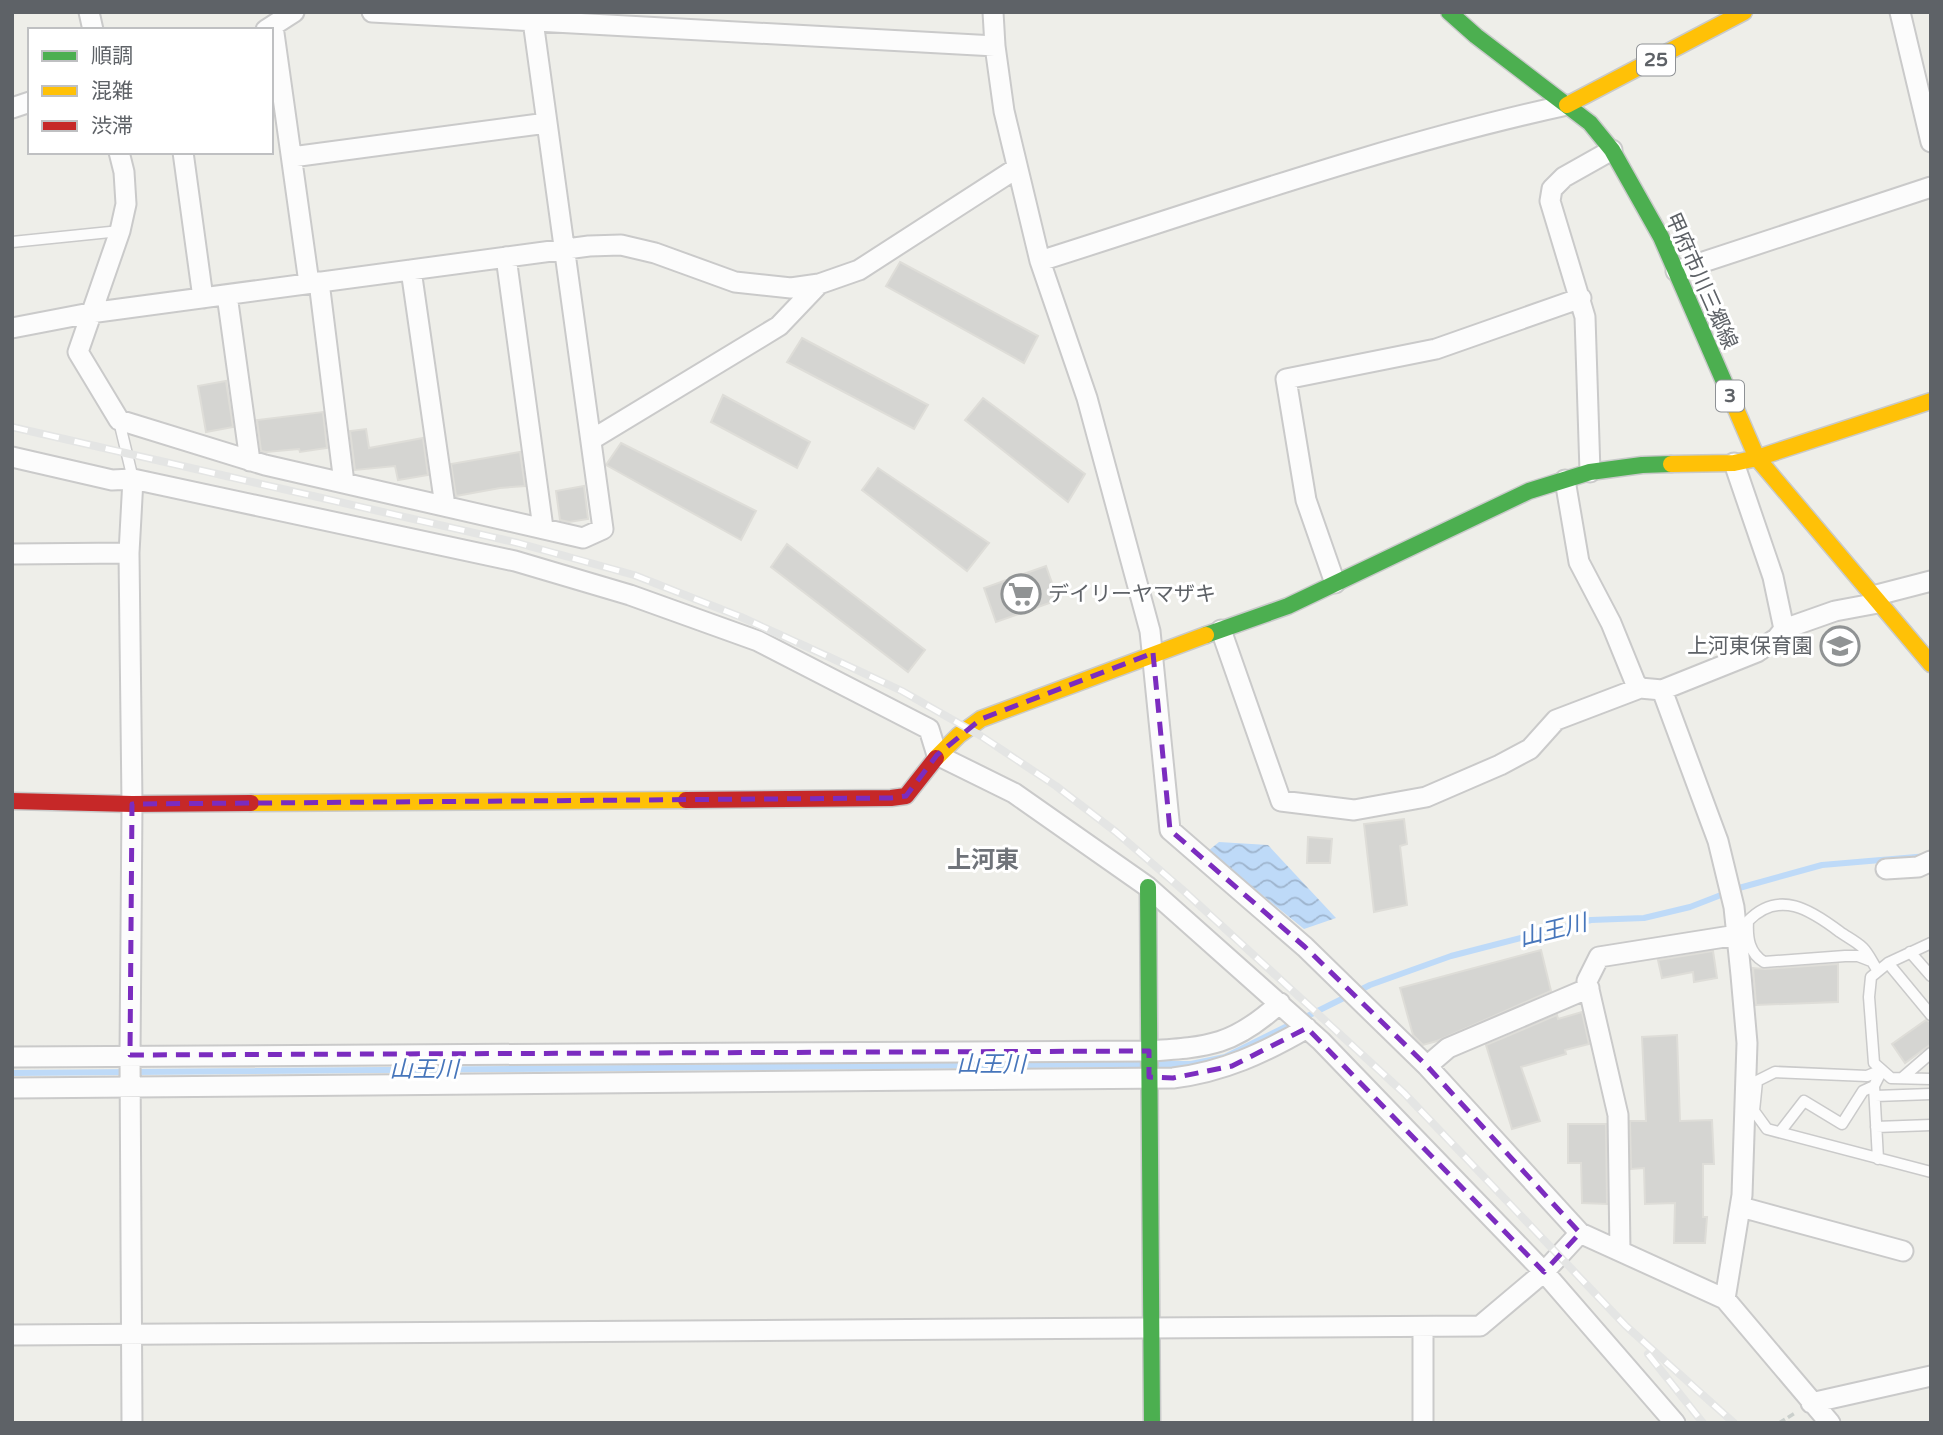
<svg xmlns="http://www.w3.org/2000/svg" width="1943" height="1435" viewBox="0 0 1943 1435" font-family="'Varela Round','Noto Sans JP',sans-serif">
<defs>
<pattern id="water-waves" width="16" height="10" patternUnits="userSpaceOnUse" patternTransform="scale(1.75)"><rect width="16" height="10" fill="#bedaf8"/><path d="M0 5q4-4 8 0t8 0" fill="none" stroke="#9eb4cd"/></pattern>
</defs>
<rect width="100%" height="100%" fill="#eeeee9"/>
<!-- water -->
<path fill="url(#water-waves)" d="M1219,842L1268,845L1336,918L1304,929L1208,851Z"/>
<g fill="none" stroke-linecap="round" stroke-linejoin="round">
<!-- stream -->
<path stroke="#bedaf8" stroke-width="6" d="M1156,1064H1191L1225,1057L1370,985L1451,956L1591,920L1644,918L1690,907L1739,888L1822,865L1928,856
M12,1073L1142,1064"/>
</g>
<!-- building -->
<path fill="#d5d5d2" stroke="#deddd8" stroke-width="2" d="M900,262L1038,336L1024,363L886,286Z
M802,338L928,405L914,429L787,362Z
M226,381L233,427L206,432L198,386Z
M723,395L810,442L797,468L711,422Z
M983,398L1085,474L1068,502L965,420Z
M323,412L327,448L300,452L299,449L266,452L261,451L257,420Z
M366,429L369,448L423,438L428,475L398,480L395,466L355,470L350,431Z
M621,443L756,511L741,540L606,465Z
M520,452L525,486L500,488L456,496L451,464Z
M878,468L989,543L967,571L862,490Z
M584,486L588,519L569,522L560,520L556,491Z
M787,544L925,650L908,672L771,567Z
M1046,566L1058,600L996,622L984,588Z
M1404,819L1407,844L1400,846L1407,905L1374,912L1364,824Z
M1308,837L1332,839L1330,863H1307Z
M1541,950L1551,991L1437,1041L1423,1045L1413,1035L1400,988Z
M1713,951L1717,978L1694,982L1693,972L1662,978L1658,960Z
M1838,964V1002L1756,1005L1753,968L1765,969Z
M1582,1012L1589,1044L1565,1050L1566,1054L1521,1067L1540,1121L1512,1129L1486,1045L1557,1015L1558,1019Z
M1926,1020L1931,1022V1044L1905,1063L1892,1044Z
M1677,1035L1680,1121L1712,1120L1714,1164H1703V1217H1707L1705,1243H1674L1675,1203L1645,1204L1644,1168L1631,1169L1630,1121H1646L1642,1037Z
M1568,1124H1606L1607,1204L1582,1203L1581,1163H1568Z"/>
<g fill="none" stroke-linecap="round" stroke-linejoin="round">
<!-- lane casing -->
<g stroke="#cacaca" stroke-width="13">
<path id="lane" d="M12,242L120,231
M119,421L133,479
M1931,943L1888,963L1871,977L1869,997L1874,1063L1891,1078L1931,1079
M1910,952L1931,976
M1871,961L1858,956H1845L1764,962C1749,953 1747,938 1748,921C1779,889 1811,910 1840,932C1847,937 1857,942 1863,948C1869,954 1873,964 1878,971
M1888,963L1931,1015
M1882,1070L1867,1076L1775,1072L1757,1081L1754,1111L1767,1129L1931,1172
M1902,1078L1931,1053
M1875,1096L1931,1094
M1876,1127L1931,1125
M1780,1132L1804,1101L1842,1124L1863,1091L1874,1086
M1878,1159L1874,1086L1882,1070"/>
</g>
<!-- street casing -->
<g stroke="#cacaca" stroke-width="23">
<path id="street" d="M89,12L93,30
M372,12L995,46
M993,12L995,46L1004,111L1040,261L1087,398L1150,631L1170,830L1305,947L1427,1066L1580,1233L1725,1299L1830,1423
M1900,12L1931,142
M273,26L309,283
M266,30L294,12
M12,108L30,102
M119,152L124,172L126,204L120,231L78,352L119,420L265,465L583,538L603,529L533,21
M183,152L203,298
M292,157L547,123
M506,257L543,528
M1040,261C1214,206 1388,144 1567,105
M411,270L445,506
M1676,271L1931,187
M319,282L344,483
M227,295L250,461
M12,328L90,313L589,246L621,245L655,253L735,282L791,288L819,284L859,270L1017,168
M591,440L779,326L819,284
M12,457L112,480L133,479L515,561L630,595L758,641L929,729L937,755L1014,793L1148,887L1321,1041L1544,1272L1675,1423
M1590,472L1585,317L1550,201L1552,189L1564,177L1612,150
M1565,480L1579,562L1611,623L1635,682L1640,688L1662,690L1757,652L1777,638L1784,629L1773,577L1734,463
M12,554L129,553
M1335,583L1306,500L1286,379L1436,349L1581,298
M1873,596L1931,581
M1784,629L1835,611L1878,603
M1221,630L1281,801L1354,810L1426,797L1500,765L1530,749L1556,720L1640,688
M1662,690L1718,841L1734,907L1741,975L1747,1043L1742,1195L1725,1299
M1886,869L1918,867L1931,861
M12,1057L1149,1051C1210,1047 1234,1045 1280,1003
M1427,1066L1448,1048L1589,988
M12,1088L1173,1078C1223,1072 1264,1053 1307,1028
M1741,1207L1903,1251
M1620,1251L1618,1115L1587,981L1599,957L1737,935
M1423,1327V1423
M12,1335L1480,1326L1544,1272L1580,1233
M1811,1403L1931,1376
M132,1423L130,1055L132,804L129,553L133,479"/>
</g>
<!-- fast casing -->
<g stroke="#c9caca" stroke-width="19">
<path id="fast" d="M1449,12L1476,36L1590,123L1612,150L1661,237L1735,407
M1206,635L1288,606L1529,491L1590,472L1642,465L1671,464
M1148,887L1152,1423"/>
</g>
<!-- slow casing -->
<g stroke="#c9caca" stroke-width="19">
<path id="slow" d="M1567,105L1744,12
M1735,407L1757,458L1931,664
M1671,464L1734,463L1757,458L1931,401
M936,758L959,735L981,719L1206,635
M251,803L686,800"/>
</g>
<!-- jam casing -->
<g stroke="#c9caca" stroke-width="19">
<path id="jam" d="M686,800L891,798L906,796L936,758
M12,801L132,804L251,803"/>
</g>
<!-- path -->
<path stroke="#cacfcc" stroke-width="3.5" stroke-dasharray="7 3.5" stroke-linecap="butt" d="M1779,1423L1795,1413"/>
<!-- lane -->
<use href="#lane" stroke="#fcfcfc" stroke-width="10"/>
<!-- street -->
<use href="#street" stroke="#fcfcfc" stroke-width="19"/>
<!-- fast -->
<use href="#fast" stroke="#4caf50" stroke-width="16"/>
<!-- slow -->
<use href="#slow" stroke="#ffc107" stroke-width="16"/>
<!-- jam -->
<use href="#jam" stroke="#c62828" stroke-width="16"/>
<!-- rail casing -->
<g stroke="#e4e5e4" stroke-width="8">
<path id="rail" d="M12,427L518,543L634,575L741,617L827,656L902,691L981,736L1056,786L1116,832L1185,892L1404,1093L1626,1326L1734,1423
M1648,1354L1703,1423"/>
</g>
<!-- rail -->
<use href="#rail" stroke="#fff" stroke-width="5" stroke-dasharray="16" stroke-linecap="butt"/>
</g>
<!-- marked area -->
<path fill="none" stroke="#7b2cbf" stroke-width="5" stroke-dasharray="14 9" stroke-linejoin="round" d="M1153,653L1170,830L1305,947L1427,1066L1580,1233L1544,1272L1307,1028L1232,1066L1173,1078L1149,1077V1051L130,1055L132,804L891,798L906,796L937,755L981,719Z"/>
<!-- icons -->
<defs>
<g id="supermarket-ring" transform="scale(2.0125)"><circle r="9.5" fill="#fff" stroke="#909394" stroke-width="1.5"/><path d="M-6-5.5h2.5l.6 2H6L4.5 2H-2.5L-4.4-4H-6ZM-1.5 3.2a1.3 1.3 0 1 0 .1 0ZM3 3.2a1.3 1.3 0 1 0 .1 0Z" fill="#909394"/></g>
<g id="school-ring" transform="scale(2.0125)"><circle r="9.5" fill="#fff" stroke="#909394" stroke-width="1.5"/><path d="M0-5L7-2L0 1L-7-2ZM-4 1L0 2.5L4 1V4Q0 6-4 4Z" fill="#909394"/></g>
</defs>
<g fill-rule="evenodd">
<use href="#supermarket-ring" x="1021" y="594"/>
<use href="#school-ring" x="1840" y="646"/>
</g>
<g text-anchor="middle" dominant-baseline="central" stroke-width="6" stroke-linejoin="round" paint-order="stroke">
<!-- shield labels -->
<g fill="#fff" stroke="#8e9195" stroke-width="2">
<rect x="1637" y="44.5" width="38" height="31" rx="5"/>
<rect x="1716" y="380.5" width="28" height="31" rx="5"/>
</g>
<g font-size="19" font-weight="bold" fill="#5e6267">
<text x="1656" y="60">25</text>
<text x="1730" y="396">3</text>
</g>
<!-- street labels -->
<g font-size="21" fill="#5e6267" stroke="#fff">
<text transform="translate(1701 281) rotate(66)">甲府市川三郷線</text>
</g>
<!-- poi labels -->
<g font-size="21" fill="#5e6267" stroke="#fff" text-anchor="start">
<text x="1048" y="594">デイリーヤマザキ</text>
<text x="1813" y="646" text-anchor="end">上河東保育園</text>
</g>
<!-- water labels -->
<g font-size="23" font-style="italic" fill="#4776bb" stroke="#fff">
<text transform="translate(1553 931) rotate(-14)">山王川</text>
<text x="991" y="1065">山王川</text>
<text x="424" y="1070">山王川</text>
</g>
<!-- quarter labels -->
<g font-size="24" font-weight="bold" fill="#6f7379" stroke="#fff">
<text x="983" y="860">上河東</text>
</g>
</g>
<!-- border -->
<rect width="1943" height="1435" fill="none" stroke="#5e6267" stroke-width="28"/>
<!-- legend -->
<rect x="28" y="28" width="245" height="126" fill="#ffffff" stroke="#bfc0c2" stroke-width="2"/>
<rect x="42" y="51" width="35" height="10" fill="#4caf50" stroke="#bfc0c2" stroke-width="2"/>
<text x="91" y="63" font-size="21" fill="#5e6267">順調</text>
<rect x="42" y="86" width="35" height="10" fill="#ffc107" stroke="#bfc0c2" stroke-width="2"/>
<text x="91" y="98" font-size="21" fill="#5e6267">混雑</text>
<rect x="42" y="121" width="35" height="10" fill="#c62828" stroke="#bfc0c2" stroke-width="2"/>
<text x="91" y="133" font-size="21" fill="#5e6267">渋滞</text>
</svg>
